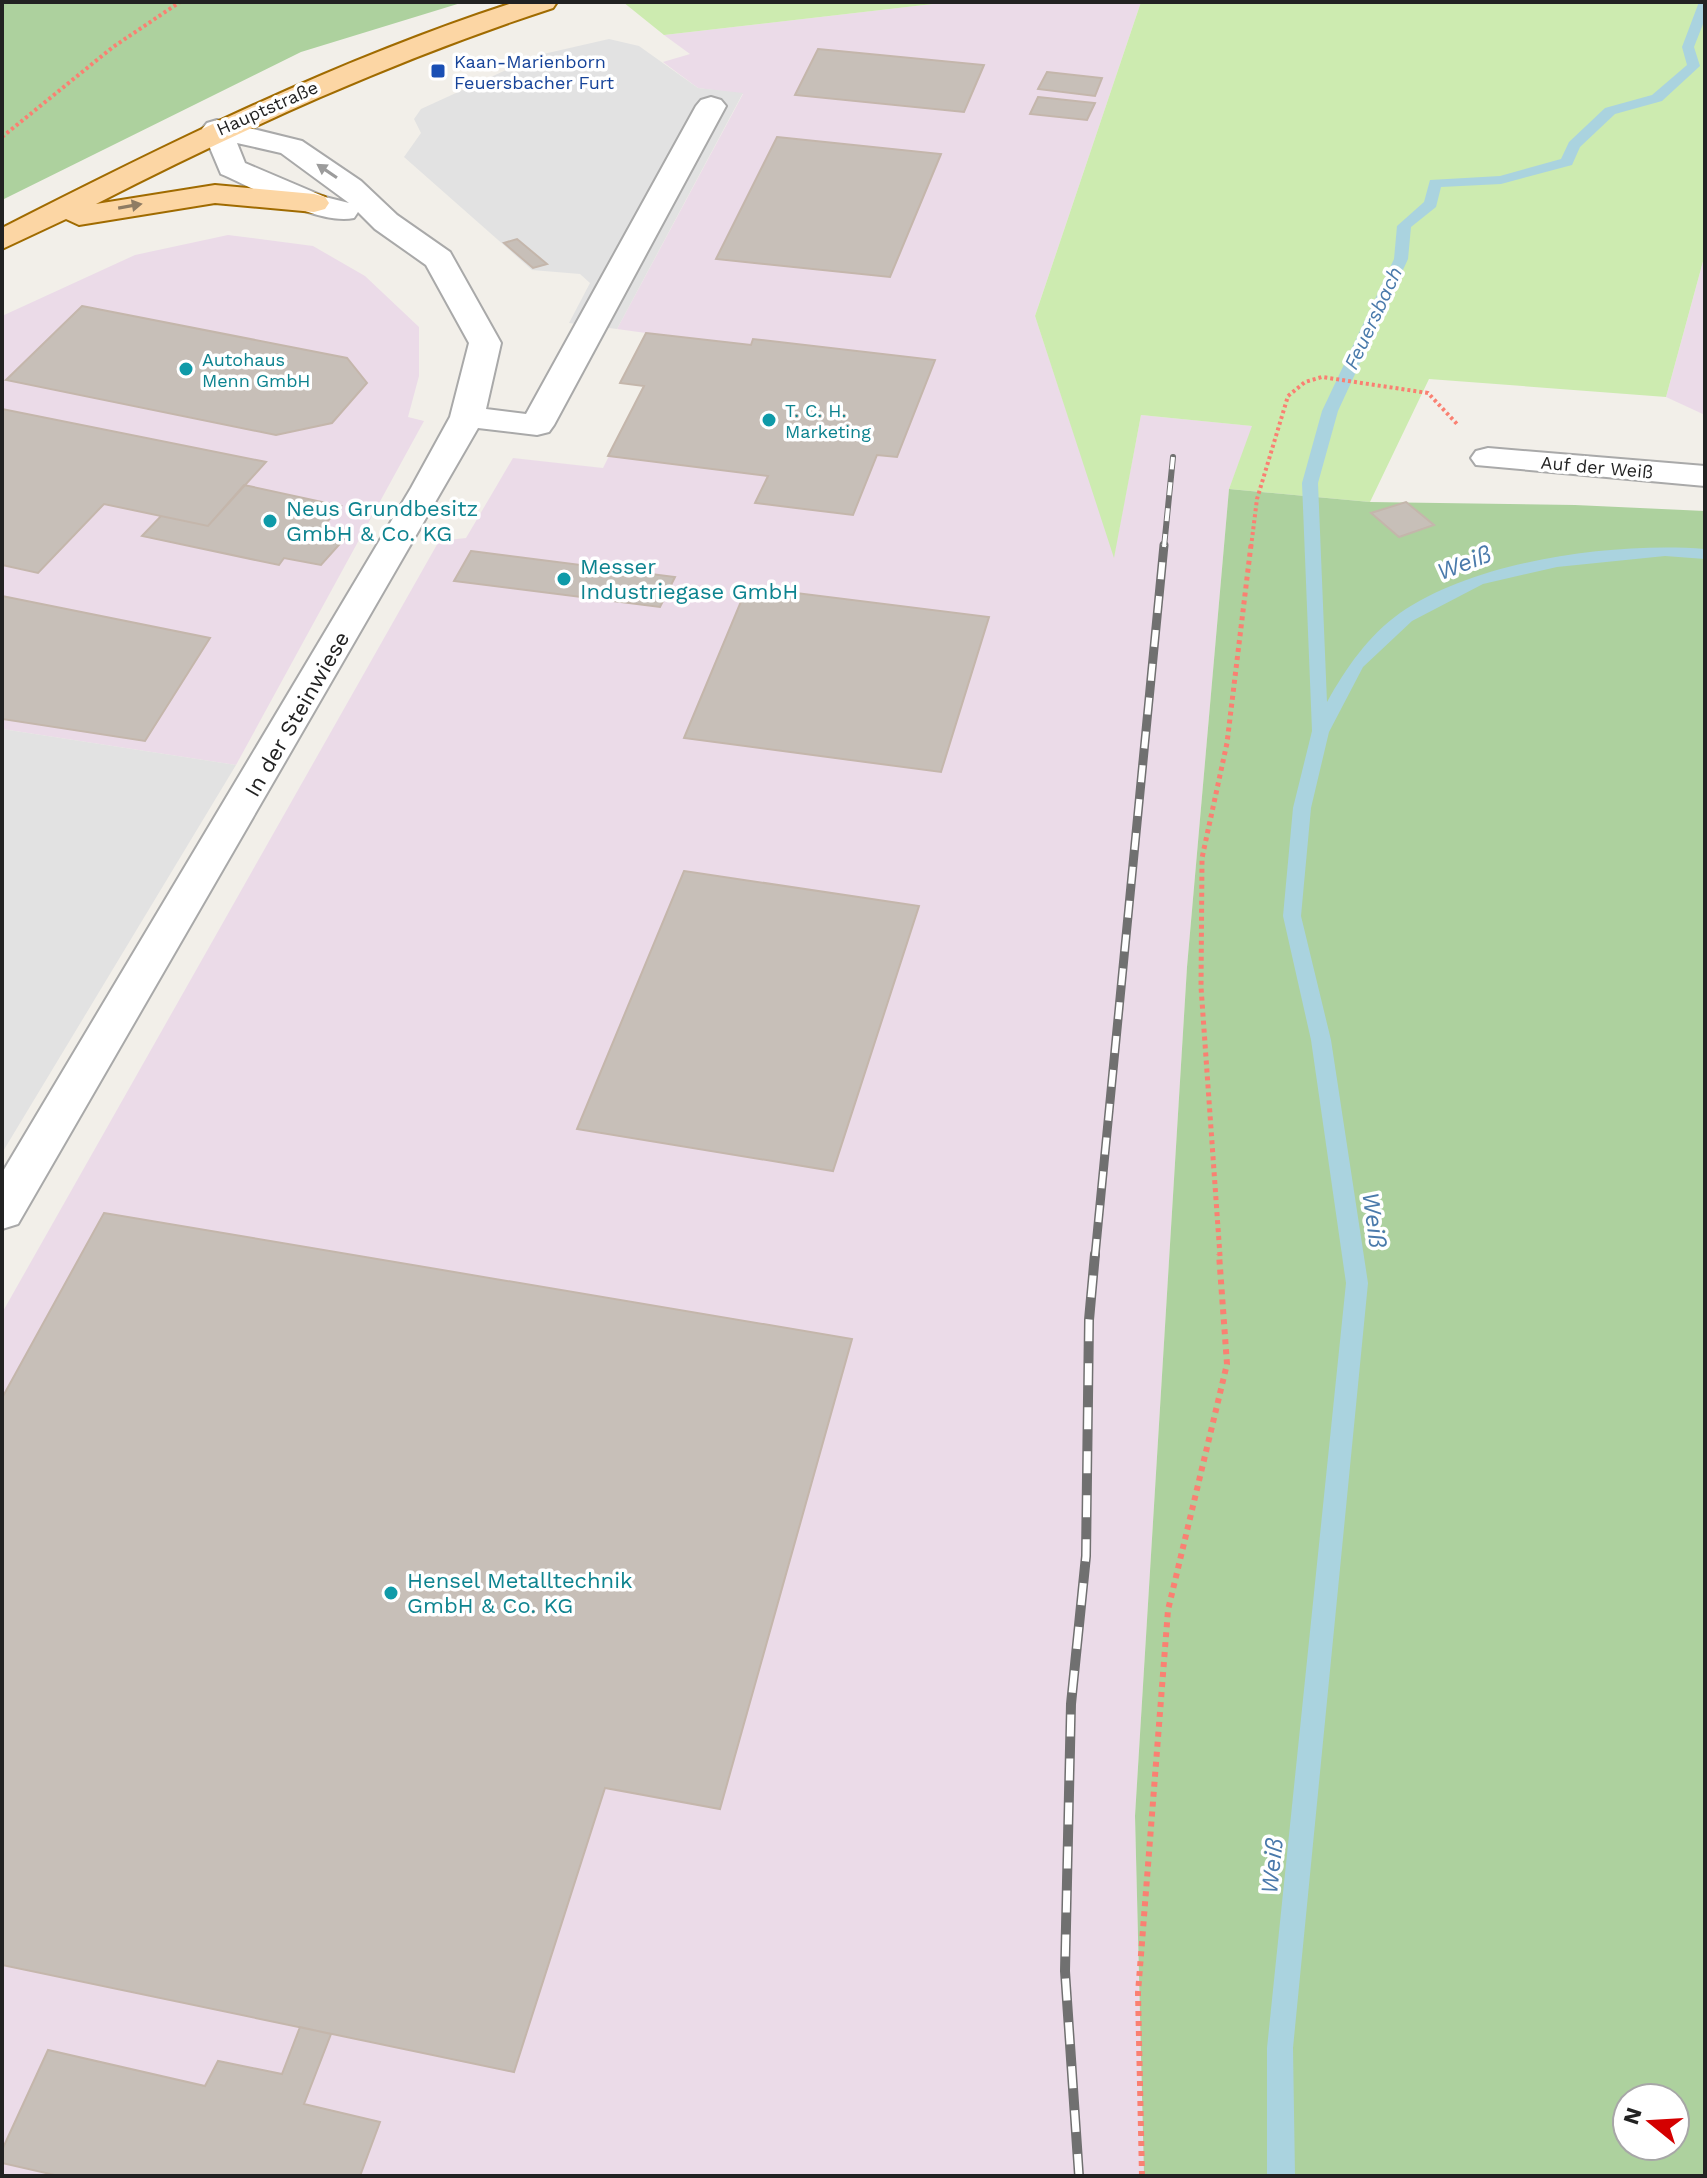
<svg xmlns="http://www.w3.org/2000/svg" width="1707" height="2178" viewBox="0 0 1707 2178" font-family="'Work Sans',sans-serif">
<rect width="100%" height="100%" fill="#f2efe9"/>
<!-- industrial -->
<path fill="#ebdbe8" d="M950,2H1141L1035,316L1114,555L1141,415L1253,426L1229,489L1187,967L1135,1816L1144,2176H2V1313L439,541L466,538L513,458L603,468L644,386L620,383L646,333L617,329L743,94L698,88L663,62L690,54L664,35Z
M228,235L313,246L365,276L419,327V376L408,417L424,421L236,765L2,729V316L135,255Z
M1705,254V415L1666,397Z"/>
<!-- grass -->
<path fill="#cdebb0" d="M623,2H950L664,35Z
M1141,2H1705V254L1666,397L1429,379L1370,502L1229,489L1252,426L1141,415L1114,558L1035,316Z"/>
<!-- forest -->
<path fill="#add19e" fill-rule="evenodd" d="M2,2H464L301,52L2,200Z
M1229,489L1370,502L1575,505L1705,511V2176H1144L1135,1816L1187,967ZM1627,2098H1675V2146H1627Z"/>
<!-- parking -->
<path fill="#e2e2e2" d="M609,39L639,46L698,88L743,93L617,329L569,323L590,283L580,274L532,270L404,157L421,133L414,119L421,109L539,55Z
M2,729L236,765L2,1153Z"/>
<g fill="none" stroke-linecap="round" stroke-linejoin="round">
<!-- stream -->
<path fill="#aad3df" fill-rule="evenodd" d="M1699,2H1705V19L1694,47L1700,66L1662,101L1615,114L1580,147L1572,165L1501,184L1441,187L1436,207L1411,227L1408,259L1338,411L1318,483L1327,702C1346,668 1368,636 1400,613C1476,560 1614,542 1705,549V559L1665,556L1557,567L1483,584L1412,621L1363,667L1329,732L1311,808L1301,916L1331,1040L1368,1283L1293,2048L1295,2176H1267V2048L1346,1283L1311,1040L1283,916L1293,808L1312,731L1302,483L1322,411L1394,259L1397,226L1424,202L1430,180L1500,176L1561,159L1569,142L1605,108L1652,95L1687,65L1682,47Z"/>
</g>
<!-- building -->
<path fill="#c7bfb8" stroke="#c4b6ab" stroke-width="2" d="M818,49L984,65L964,112L795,95Z
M1047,72L1102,78L1095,96L1038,89Z
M1038,97L1095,103L1087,120L1030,114Z
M777,137L941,154L890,277L716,259Z
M517,239L547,264L533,268L504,243Z
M82,306L347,358L367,383L332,423L276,435L6,380Z
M646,333L751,345L753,339L935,360L897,457L877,455L853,515L755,503L768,476L608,456L644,386L620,383Z
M2,409L266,462L208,526L104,504L38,573L2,565Z
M244,485L341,506L318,532L345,538L321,565L284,558L279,565L142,536L161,516L208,526Z
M1406,502L1434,525L1399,537L1371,513Z
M471,551L675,577L660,607L454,581Z
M747,587L989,617L941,772L684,738Z
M2,596L210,638L145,741L2,719Z
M684,871L919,906L833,1171L577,1129Z
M104,1213L852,1339L720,1809L605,1788L514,2072L2,1965V1398Z
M300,2027L331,2034L304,2104L380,2122L360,2176H59L2,2163V2150L48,2050L205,2086L218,2061L282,2074Z"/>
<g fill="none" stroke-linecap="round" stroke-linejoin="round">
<!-- minor casing -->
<g stroke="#a9a9a9" stroke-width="4">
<path id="minor" d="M711,97L721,100L726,106L554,425L549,432L537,435L478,428L18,1224L2,1229V1173L411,488L450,417L469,343L426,265L375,229L358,212L354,218C320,226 254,188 221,174L202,129L207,123L217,120L302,141L361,181L397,215L450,252L501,343L486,409L526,414L696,106L701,100ZM237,143L281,153L349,203L325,197L245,163Z
M1488,448L1705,466V486L1476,465L1471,458L1476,451Z"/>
</g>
<!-- major casing -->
<g stroke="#a06b00" stroke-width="4">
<path id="major" d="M515,2H557L553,8C394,60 245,128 96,204L215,185L314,194L325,197L329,203L325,209L314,212L215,203L79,225L66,219L2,249V228C169,143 336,60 515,2Z"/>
</g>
<!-- path-far2 -->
<path stroke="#fa8072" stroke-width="4" stroke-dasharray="3 3" stroke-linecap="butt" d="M2,137L113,47L180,2
M1251,547L1257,499L1288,396L1305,382L1322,377L1428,393L1457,424"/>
<!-- path-far1 -->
<path stroke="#fa8072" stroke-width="5" stroke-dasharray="4 4" stroke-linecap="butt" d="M1220,1256L1201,987L1202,858L1227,743L1251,545"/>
<!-- path -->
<path stroke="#fa8072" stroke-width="6" stroke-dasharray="5 5" stroke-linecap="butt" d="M1142,2176L1138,1993L1168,1610L1227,1364L1219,1254"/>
<!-- minor -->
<use href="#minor" fill="#fff" fill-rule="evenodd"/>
<!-- major -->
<use href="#major" fill="#fcd6a4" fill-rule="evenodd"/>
<!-- rail-far2 casing -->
<g stroke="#707070" stroke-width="6">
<path id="rail-far2" d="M1164,547L1173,457"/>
</g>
<!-- rail-far1 casing -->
<g stroke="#707070" stroke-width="9">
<path id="rail-far1" d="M1095,1256L1164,545"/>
</g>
<!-- rail casing -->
<g stroke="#707070" stroke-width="10">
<path id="rail" d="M1079,2176L1065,1971L1071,1704L1086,1556L1089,1320L1095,1254"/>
</g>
<!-- rail-far2 -->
<use href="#rail-far2" stroke="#fff" stroke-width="4" stroke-dasharray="13" stroke-linecap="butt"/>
<!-- rail-far1 -->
<use href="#rail-far1" stroke="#fff" stroke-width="6" stroke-dasharray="17" stroke-linecap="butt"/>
<!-- rail -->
<use href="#rail" stroke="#fff" stroke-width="7" stroke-dasharray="22" stroke-linecap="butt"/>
</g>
<!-- one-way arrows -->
<defs><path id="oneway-solid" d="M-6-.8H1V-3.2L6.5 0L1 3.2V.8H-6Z" transform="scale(2)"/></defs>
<use fill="#9c9c9c" href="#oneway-solid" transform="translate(327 171) rotate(-146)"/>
<use fill="#8f7c63" href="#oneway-solid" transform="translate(130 206) rotate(-10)"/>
<!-- markers -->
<rect fill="#1a4fb4" stroke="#fff" stroke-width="3" x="430" y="63" width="16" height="16" rx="4"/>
<g fill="#0f9aa8" stroke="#fff" stroke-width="3">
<circle cx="186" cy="369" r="8"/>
<circle cx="769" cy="420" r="8"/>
<circle cx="270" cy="521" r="8"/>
<circle cx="564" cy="579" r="8"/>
<circle cx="391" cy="1593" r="8"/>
</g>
<g text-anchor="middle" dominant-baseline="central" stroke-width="7" stroke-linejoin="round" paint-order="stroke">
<!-- far-transit labels -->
<g font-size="18" fill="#164399" stroke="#fff" text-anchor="start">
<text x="454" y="61">Kaan-Marienborn<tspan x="454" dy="21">Feuersbacher Furt</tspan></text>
</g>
<!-- far-street labels -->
<g font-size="18" fill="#222" stroke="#fff">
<text transform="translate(267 108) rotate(-24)">Hauptstraße</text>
<text transform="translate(1597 467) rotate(5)">Auf der Weiß</text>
</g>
<!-- far-culture labels -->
<g font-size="18" fill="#0d838f" stroke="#fff" text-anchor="start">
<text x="202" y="359">Autohaus<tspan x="202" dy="21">Menn GmbH</tspan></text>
<text x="785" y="410">T. C. H.<tspan x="785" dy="21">Marketing</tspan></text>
</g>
<!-- far-water labels -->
<g font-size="20" font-style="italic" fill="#4a7aab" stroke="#fff">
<text transform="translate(1373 318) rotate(-65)">Feuersbach</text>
</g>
<!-- culture labels -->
<g font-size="22" fill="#0d838f" stroke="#fff" text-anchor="start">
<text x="286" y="508">Neus Grundbesitz<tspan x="286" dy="25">GmbH &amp; Co. KG</tspan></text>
<text x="580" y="566">Messer<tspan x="580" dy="25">Industriegase GmbH</tspan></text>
<text x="407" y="1580">Hensel Metalltechnik<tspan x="407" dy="25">GmbH &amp; Co. KG</tspan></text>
</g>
<!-- street labels -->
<g font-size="22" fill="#222" stroke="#fff">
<text transform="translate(297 714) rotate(-60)">In der Steinwiese</text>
</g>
<!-- water labels -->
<g font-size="24" font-style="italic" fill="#4a7aab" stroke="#fff">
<text transform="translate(1464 563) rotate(-21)">Weiß</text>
<text transform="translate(1374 1220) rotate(82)">Weiß</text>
<text transform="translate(1272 1866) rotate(-84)">Weiß</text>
</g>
</g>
<!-- border -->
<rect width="1707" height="2178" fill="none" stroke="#222222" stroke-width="8"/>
<!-- north arrow -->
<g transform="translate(1651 2122) rotate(288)"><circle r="38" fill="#ffffff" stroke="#a7a7a7" stroke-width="2"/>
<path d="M0-6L14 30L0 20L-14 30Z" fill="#d40000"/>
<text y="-12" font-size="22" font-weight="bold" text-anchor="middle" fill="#222222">N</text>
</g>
</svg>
